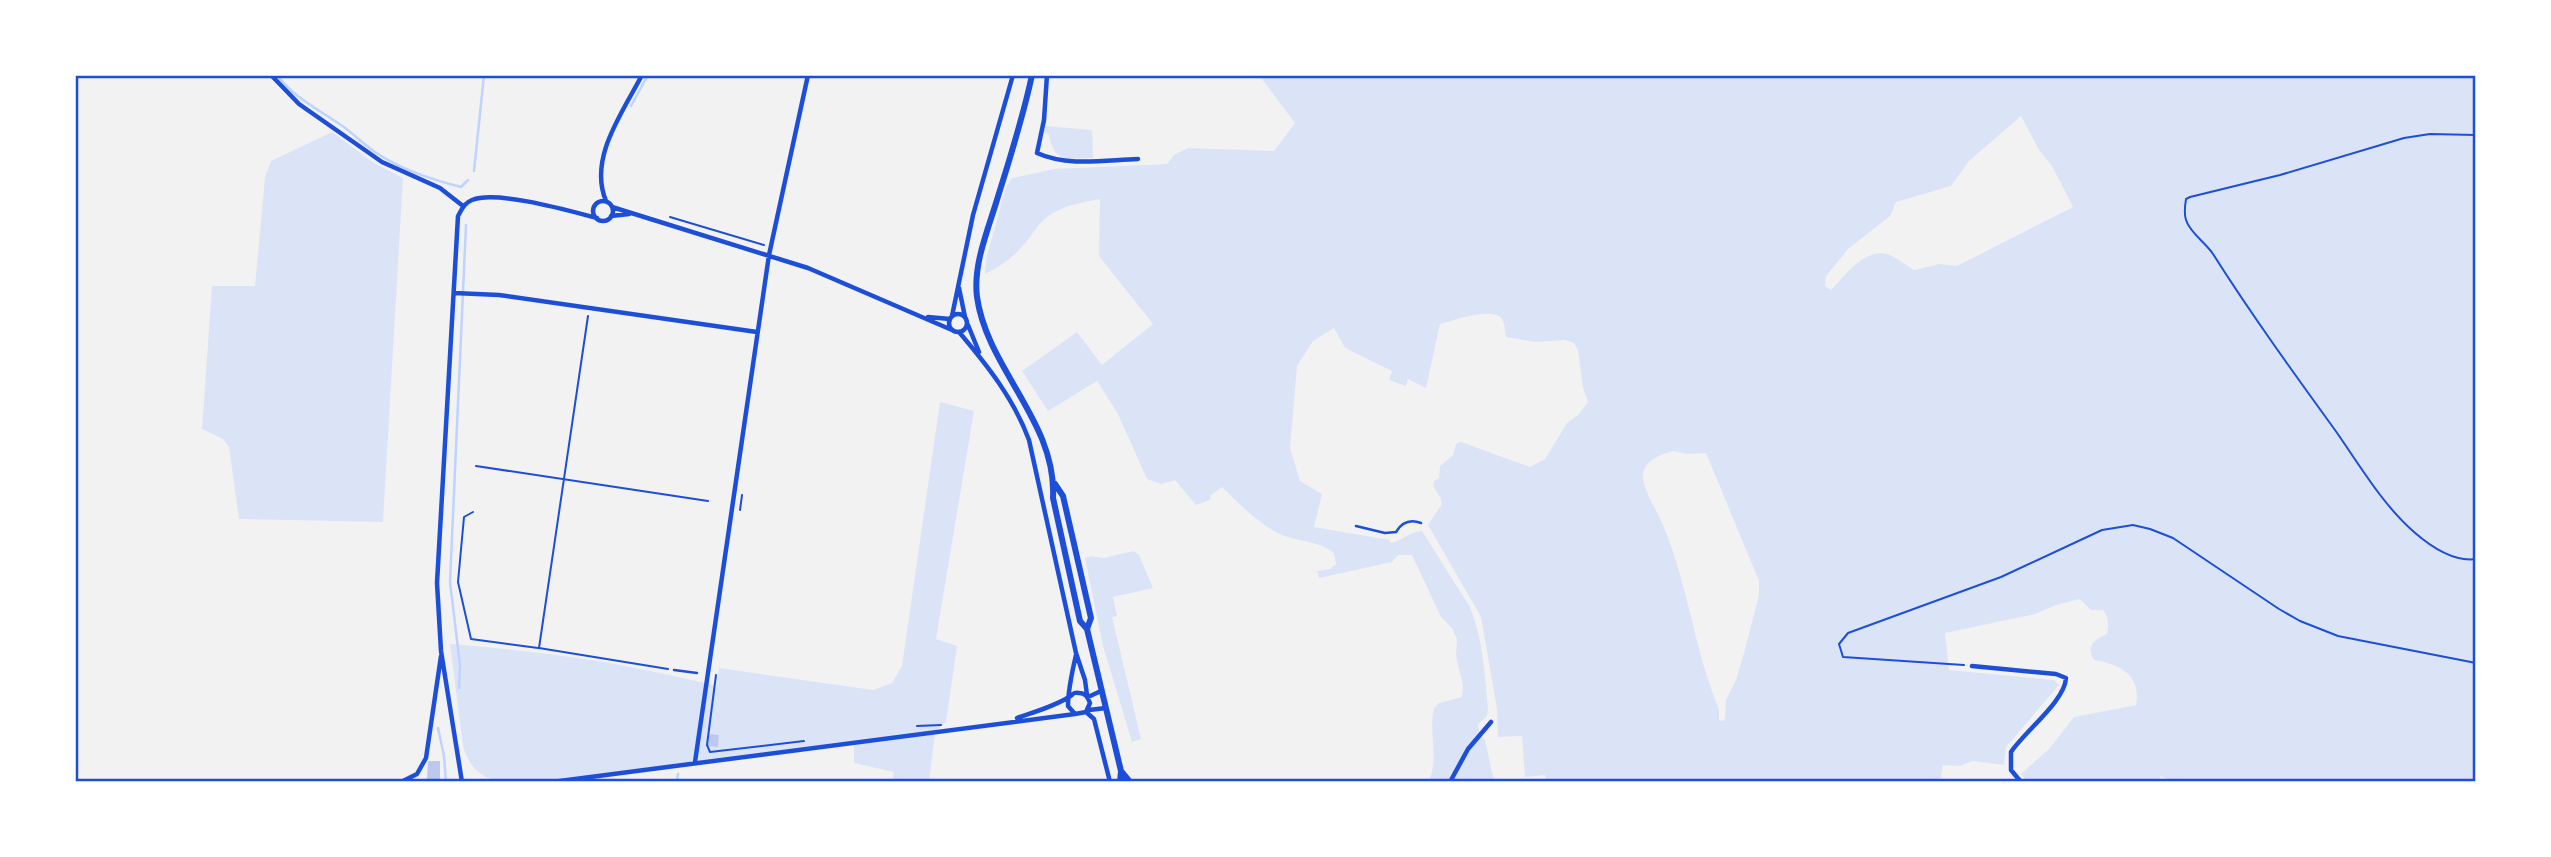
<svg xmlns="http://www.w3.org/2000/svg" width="2551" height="857" viewBox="0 0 2551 857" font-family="Rubik,sans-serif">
<rect width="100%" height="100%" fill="#f2f2f2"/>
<!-- green -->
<path fill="#dbe4f7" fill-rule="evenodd" d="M1259,75H2476V782H2173L2161,776L2158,782H2028L2021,774L2050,748L2074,717L2136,705C2142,675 2119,664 2094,660C2085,646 2095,639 2107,634C2109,624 2109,618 2103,610H2091L2080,599L2056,605L2035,614L1945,633L1949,670L2054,680L2059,685L2006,747L2004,765L1973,761L1960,766L1943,765L1940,782H1546L1545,775L1525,777L1522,736L1498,737L1497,709L1481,617L1428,525L1442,504L1441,499L1433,486L1434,481L1439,478L1440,466L1453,455L1456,444L1461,442L1530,467L1545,459L1567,423L1579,414L1588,402L1583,388L1578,350L1574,343L1565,340L1536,342L1506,337C1505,332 1505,324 1502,319C1494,306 1452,321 1440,324L1426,388L1408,379L1406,386L1389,380L1392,371L1345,348L1334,328L1313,341L1297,366L1290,448L1300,481L1322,494L1314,527L1390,540V543C1401,542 1408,532 1422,531L1470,607C1483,639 1485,675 1488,710L1487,716L1478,724L1479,731L1485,740L1494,782H1428C1440,761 1428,732 1434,708L1439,703L1462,697L1463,686L1456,656L1457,639L1452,628L1441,617L1412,555H1398L1392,562L1319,578L1317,571L1330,569L1336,564L1334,553C1320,541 1299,542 1282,535C1258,524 1241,505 1222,487L1211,495L1210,500L1196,505L1175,480L1161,484L1147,479L1118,414L1097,381L1048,411L1022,371L1077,332L1102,365L1153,324L1099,256L1100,199C1084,202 1067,205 1053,213C1038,221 1032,237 1020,249C1010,260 997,268 985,274L986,259L1006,187L1012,178L1054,169L1167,164L1174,155L1188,148L1274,151L1295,123ZM2021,116L2039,150L2052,166L2073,207L1957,266L1939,264L1914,270C1906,265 1898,259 1890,255C1865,246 1846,275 1831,290L1825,286L1826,276L1848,249L1890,216L1896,202L1951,186L1969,161ZM1674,451L1687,454L1706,453L1759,581V595L1744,653L1736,680L1726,700L1725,719L1722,721L1719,720V709C1694,650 1688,584 1663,525C1657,510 1643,491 1643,475C1644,460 1662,454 1674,451Z
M1046,126L1092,130L1093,158C1068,158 1054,164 1049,135L1044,132Z
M332,132L374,163L403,178L383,522L239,519L229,447L223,439L202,429L212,286H255L265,177L271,161Z
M940,402L974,411L936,639L957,646L946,722L935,732L929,782H892L894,772L854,763V742L536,782C502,782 474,785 463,746L450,644C541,651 627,663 716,686L719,668L873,690L892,683L902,666Z
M1134,551L1139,555L1153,588L1113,597L1117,616L1112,617L1141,739L1132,742L1103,646L1085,558L1092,556L1103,558Z"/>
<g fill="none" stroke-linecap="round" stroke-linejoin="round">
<!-- stream -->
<path stroke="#bfd3fe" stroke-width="2.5" d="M277,75C294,98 318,109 341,125C353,133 363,144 375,152C400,169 433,180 461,187L468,180
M631,106L648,75
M474,171L484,75
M459,688L460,665L450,582L466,225
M438,728L444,756L446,782
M677,782L678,774"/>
</g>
<!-- building -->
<path fill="#bdc9ec" d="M709,734L719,735L718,747L708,746Z
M428,761H440V780H427Z"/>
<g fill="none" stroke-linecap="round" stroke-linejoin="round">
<!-- path -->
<path stroke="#1d4ed8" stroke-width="2" d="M2476,135L2430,134L2404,138L2280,175L2190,197L2186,199C2185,205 2184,214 2186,220C2190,233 2206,243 2213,254C2251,314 2293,372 2335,430C2359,464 2382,504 2414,532C2430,546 2454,562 2476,559
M670,217L764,245
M588,316L539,648L668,669
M476,466L708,501
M740,510L742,495
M473,512L464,517L458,582L471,639L538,648
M1964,665L1843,657L1839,644L1848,633L2001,577L2102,530L2133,525L2150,529L2173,538L2279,609L2300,621L2338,636L2476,663
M716,675L707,745L710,752L804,741
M917,726L941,725"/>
<!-- service -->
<path stroke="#1d4ed8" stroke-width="2.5" d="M1356,526L1385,533L1396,532C1402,522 1410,519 1421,523
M674,670L697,673"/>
<!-- minor -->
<path stroke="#1d4ed8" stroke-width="4.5" d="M271,75L299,104L382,162L440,188L463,206
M1047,75L1044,120L1037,153C1068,167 1105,160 1138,159
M593 211a10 10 0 1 1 20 0a10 10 0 1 1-20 0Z
M606,201C588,158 623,112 642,75
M612,207L808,268L952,330
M611,216L629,214
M959,288L965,317
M454,293L499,295L757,332
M949 323a9 9 0 1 1 18 0a9 9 0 1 1-18 0Z
M952,316L973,215L1013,75
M928,317L950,319
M968,325L979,352
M959,332C987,365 1014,399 1029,440L1076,653L1085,680L1087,695
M1972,666L2056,674L2066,678C2065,701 2024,732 2011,752V770L2021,782
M1088,697L1101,691
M1089,710L1106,708
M1086,712L1094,719L1110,782
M1017,718C1034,712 1053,707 1069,697C1074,694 1073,692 1079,693C1086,693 1088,698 1090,703L1086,712L1075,714L1068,706C1068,689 1072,672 1076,655
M695,762L769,255L808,75
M401,782L417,774L426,758L441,656
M462,782L441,651L437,583L458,216C462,209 464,203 472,200C497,190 570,211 597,218
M552,782L1075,714
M1450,782L1468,749L1491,722"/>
<!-- tertiary -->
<path stroke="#1d4ed8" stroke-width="6" d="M1032,75C1023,118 1009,161 996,203C987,232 973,266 977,297C987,369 1057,422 1053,498L1080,621L1087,629L1121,771L1120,782
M1055,484L1063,496L1091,618L1087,629
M1121,771L1130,782"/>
</g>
<!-- border -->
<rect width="2551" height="857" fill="none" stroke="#ffffff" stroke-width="154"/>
<rect x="77" y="77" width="2397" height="703" fill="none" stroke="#1d4ed8" stroke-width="2.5"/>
</svg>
